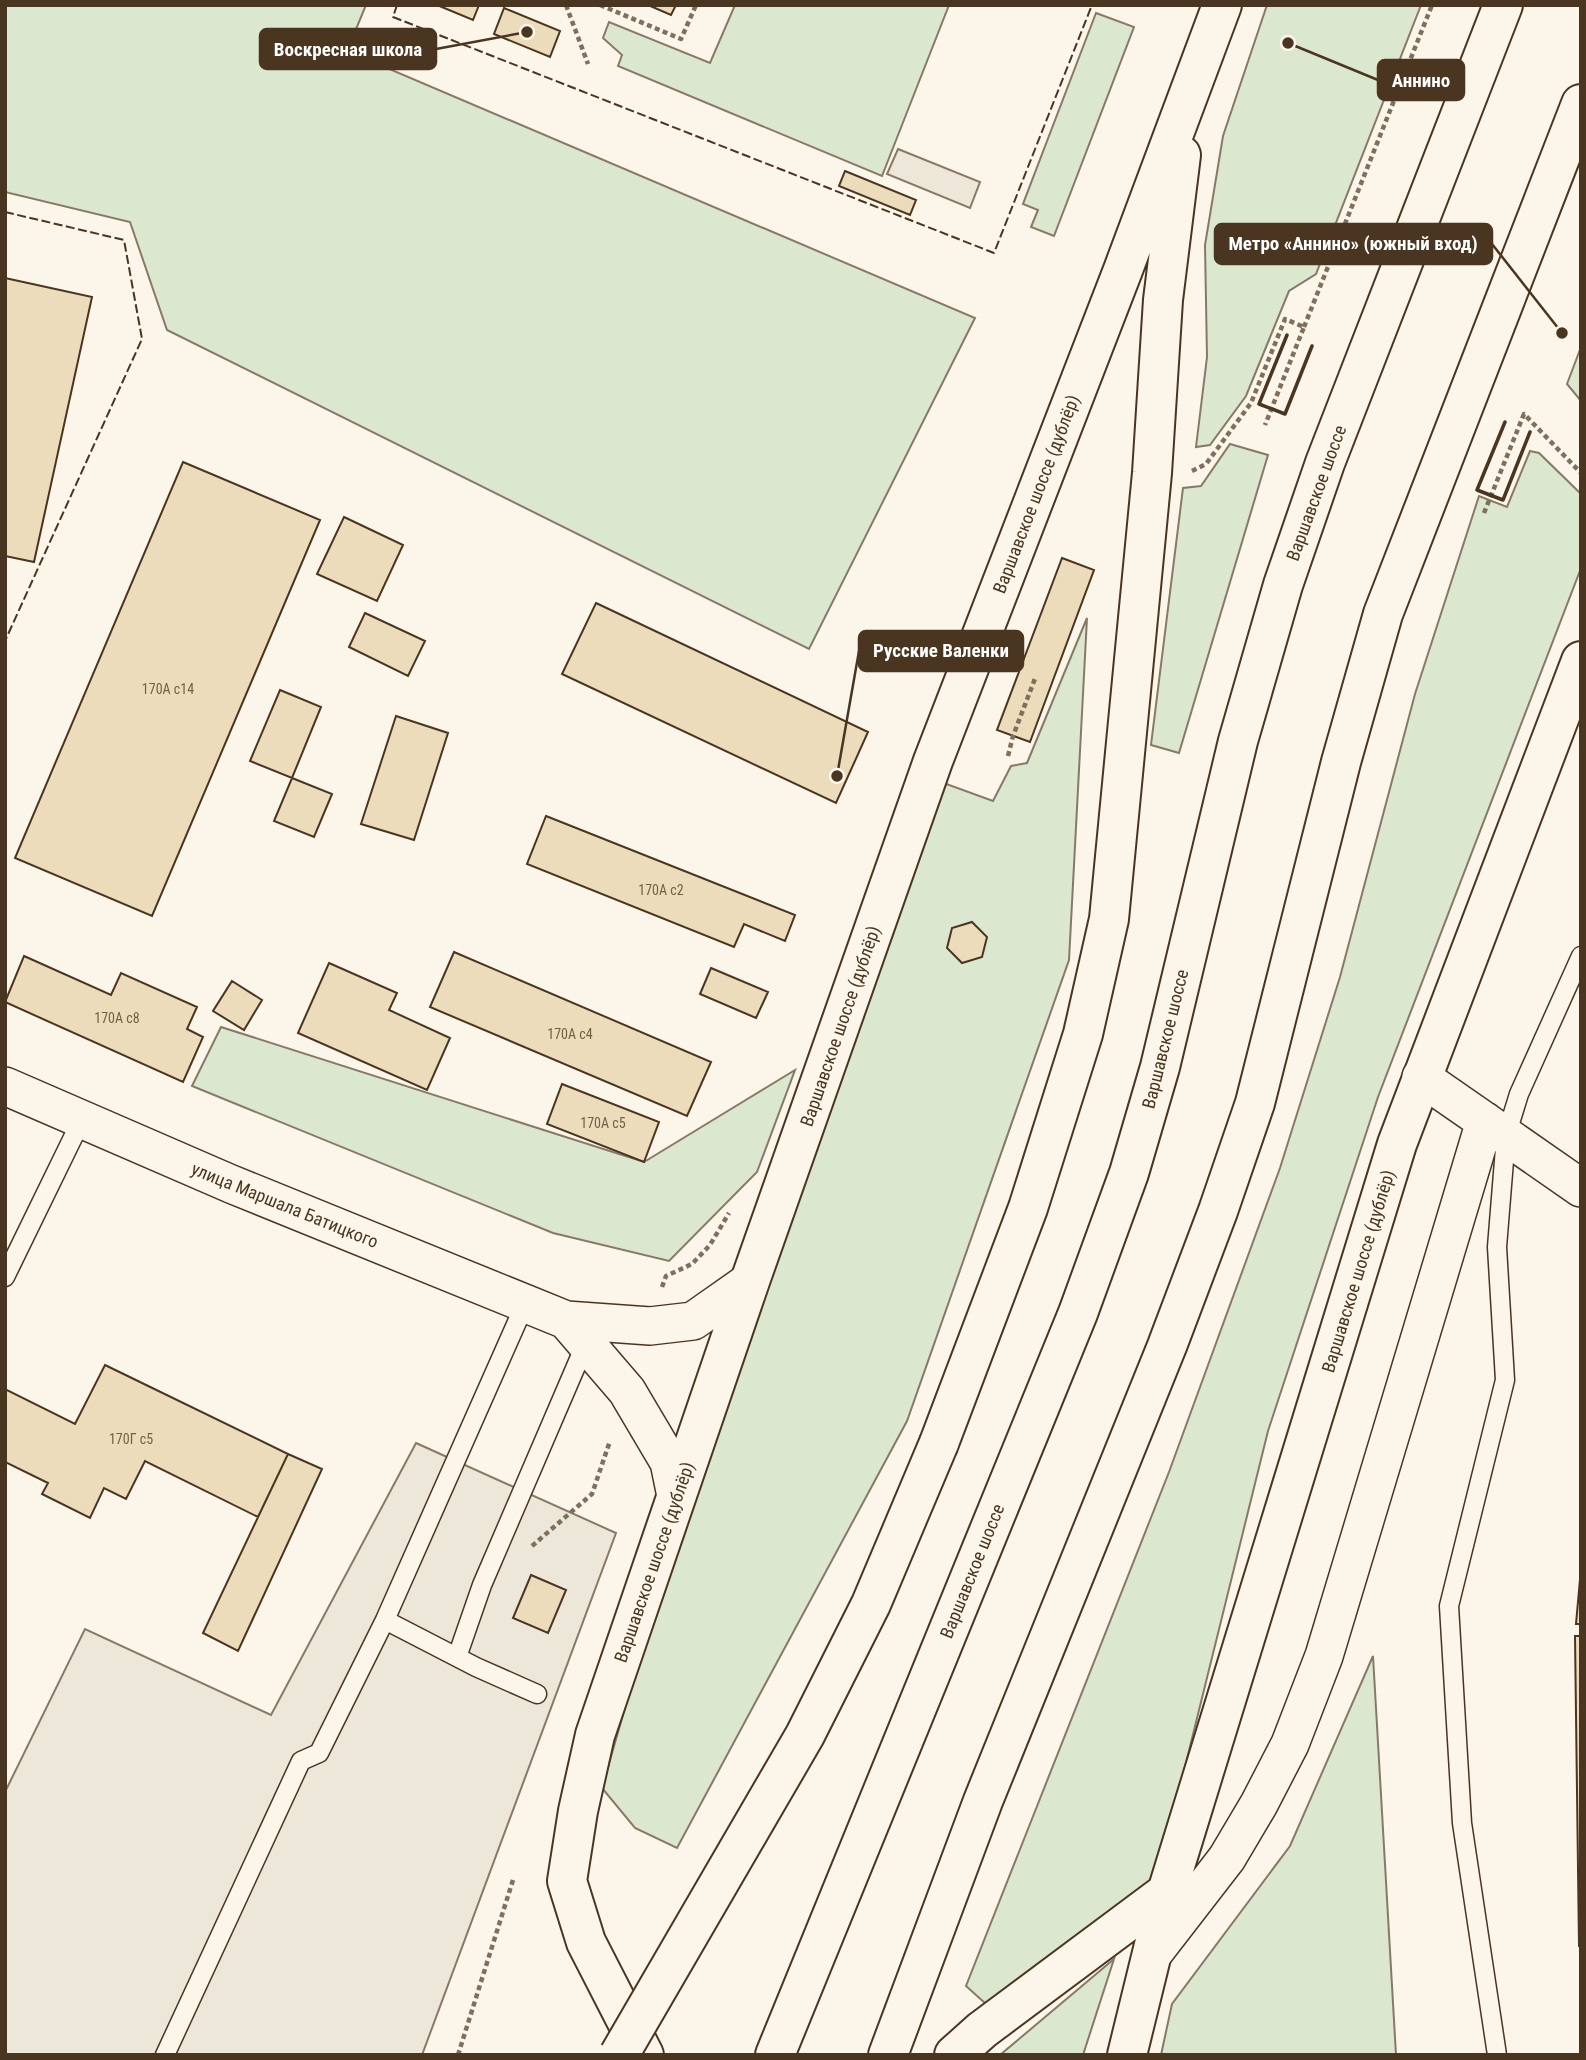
<svg xmlns="http://www.w3.org/2000/svg" width="1586" height="2060" viewBox="0 0 1586 2060" font-family="'Roboto Condensed',sans-serif">
<rect width="100%" height="100%" fill="#fbf6e9"/>
<!-- green -->
<path fill="#dce7d0" stroke="#887966" stroke-width="2" d="M5,5H366L347,51L975,318L809,649L167,330L130,222L5,192Z
M735,5H949L882,176L618,66L622,55L603,38L609,22L710,63Z
M1267,5H1421L1316,274L1289,291L1246,396L1210,445L1196,447L1207,357L1205,245L1223,136Z
M1096,13L1134,27L1054,236L1031,227L1038,210L1023,204Z
M1581,347V401L1567,384Z
M1230,444L1268,455L1179,753L1151,745L1183,488L1201,486Z
M1530,451L1539,453L1581,494V568L1378,1097L1268,1431L1158,1876L986,2004L966,1986L1169,1472L1280,1168L1340,977L1415,694L1479,496L1507,507Z
M1087,618L1069,960L907,1421L677,1848L635,1828L602,1788L635,1673L941,782L993,801L1011,766L1027,763Z
M221,1027L644,1162L795,1070L757,1172L669,1261L553,1233L192,1086Z
M1373,1656L1396,2055H1161L1172,2004L1290,1846Z
M1114,1959L1083,2055H1000Z"/>
<!-- parking -->
<path fill="#ede7d9" stroke="#887966" stroke-width="2" d="M898,149L980,182L970,208L887,174Z
M416,1443L616,1533L422,2055H5V1792L85,1629L271,1715Z"/>
<!-- building -->
<path fill="#ecdcbc" stroke="#4a3520" stroke-width="2" d="M437,5H479L473,20Z
M648,5H676L671,15Z
M504,8L560,31L550,57L494,34Z
M845,171L916,200L910,215L839,186Z
M5,278L92,297L34,562L5,556Z
M183,462L320,520L152,916L15,858Z
M344,517L403,545L377,601L317,574Z
M1062,558L1094,570L1030,742L997,730Z
M596,603L868,732L836,803L562,674Z
M365,613L425,641L408,676L349,647Z
M280,690L321,707L292,778L250,761Z
M396,716L448,733L414,840L361,824Z
M292,778L332,794L314,837L274,821Z
M546,816L795,915L785,941L744,924L734,947L527,864Z
M972,922L987,937L982,957L962,963L947,948L952,928Z
M454,952L711,1062L687,1116L430,1007Z
M24,956L111,995L121,973L197,1007L187,1029L203,1037L183,1082L5,1002Z
M329,963L397,993L389,1010L450,1038L427,1090L298,1033Z
M711,968L768,992L756,1018L700,994Z
M232,981L262,1000L244,1030L213,1011Z
M562,1084L659,1122L644,1162L547,1124Z
M105,1365L288,1454L258,1517L145,1461L126,1499L104,1488L90,1518L42,1494L48,1483L5,1462V1389L75,1424Z
M288,1454L322,1469L238,1651L203,1633Z
M1581,1568V1624H1576Z
M531,1575L566,1590L548,1633L513,1618Z
M1575,1636H1581V1946H1579Z"/>
<g fill="none" stroke-linecap="round" stroke-linejoin="round">
<!-- service casing -->
<g stroke="#4a3520" stroke-width="21">
<path id="service" d="M5,1277L82,1119
M385,1620L476,1667L537,1694
M457,1657L482,1585L586,1343
M165,2055L301,1761L319,1753L385,1620L525,1304
M1497,2055L1462,1823L1449,1606L1505,1380L1497,1247L1506,1136L1519,1094L1581,956"/>
</g>
<!-- minor casing -->
<g stroke="#4a3520" stroke-width="40">
<path id="minor" d="M1421,1077L1581,1188
M5,1086L231,1184L566,1320L650,1326L693,1321L750,1281
M566,1320L627,1391L669,1462L676,1496
M1152,1955L1227,1858L1259,1804L1290,1744L1324,1656L1485,1121"/>
</g>
<!-- secondary casing -->
<g stroke="#4a3520" stroke-width="42">
<path id="secondary" d="M939,1443L1028,1208L1083,1034L1109,919L1152,473L1163,300L1181,155
M644,2055L586,1942L567,1881L578,1811L595,1735L750,1281L933,761L1123,270L1222,5
M954,2055L982,2030L1167,1892
M1127,2055L1167,1892L1397,1144L1581,661"/>
</g>
<!-- primary casing -->
<g stroke="#4a3520" stroke-width="42">
<path id="primary" d="M775,2055L1078,1313L1129,1173L1160,1067L1238,741L1283,585L1325,463L1503,5
M888,2055L983,1801L1167,1346L1218,1211L1255,1103L1341,762L1383,614L1581,104"/>
</g>
<!-- path -->
<path stroke="#7f6f5c" stroke-width="4.5" stroke-dasharray="5 3.5" stroke-linecap="butt" d="M566,5L588,64
M600,5L681,39L696,5
M1304,327L1432,5
M1192,471L1206,464L1251,403L1285,319L1304,327L1265,425
M1484,513L1524,414L1581,473
M1008,756L1013,736L1036,676
M662,1287L666,1276L692,1264L710,1245L729,1213
M532,1546L592,1494L610,1441
M458,2055L513,1880"/>
<!-- service -->
<use href="#service" stroke="#fbf6e9" stroke-width="18"/>
<!-- minor -->
<use href="#minor" stroke="#fbf6e9" stroke-width="37"/>
<!-- secondary -->
<use href="#secondary" stroke="#fbf6e9" stroke-width="38"/>
<!-- primary -->
<use href="#primary" stroke="#fbf6e9" stroke-width="38"/>
<!-- secondary-bridge casing -->
<g stroke="#4a3520" stroke-width="42" stroke-linecap="butt">
<path id="secondary-bridge" d="M619,2055L805,1735L871,1604L939,1443"/>
</g>
<!-- secondary-bridge -->
<use href="#secondary-bridge" stroke="#fbf6e9" stroke-width="38"/>
<!-- fence -->
<path stroke="#4a3520" stroke-width="2" stroke-dasharray="9 3.5" stroke-linecap="butt" d="M397,5L393,17L994,253L1092,5
M5,212L124,240L142,339L5,641"/>
<!-- wall -->
<path stroke="#4a3520" stroke-width="3.5" d="M1287,335L1259,404L1285,414L1312,346
M1505,422L1477,490L1503,500L1530,432"/>
</g>
<g text-anchor="middle" dominant-baseline="central" stroke-width="5" stroke-linejoin="round" paint-order="stroke">
<!-- number labels -->
<g font-size="14" fill="#725f47">
<text x="168" y="689">170А с14</text>
<text x="661" y="890">170А с2</text>
<text x="117" y="1018">170А с8</text>
<text x="570" y="1034">170А с4</text>
<text x="603" y="1123">170А с5</text>
<text x="131" y="1439">170Г с5</text>
</g>
<!-- street labels -->
<g font-size="18" fill="#4a3520" stroke="#fbf6e9">
<text transform="translate(1316 493) rotate(-70)">Варшавское шоссе</text>
<text transform="translate(1036 494) rotate(-69)">Варшавское шоссе (дублёр)</text>
<text transform="translate(840 1026) rotate(-71)">Варшавское шоссе (дублёр)</text>
<text transform="translate(1165 1039) rotate(-76)">Варшавское шоссе</text>
<text transform="translate(285 1205) rotate(22)">улица Маршала Батицкого</text>
<text transform="translate(1358 1271) rotate(-73)">Варшавское шоссе (дублёр)</text>
<text transform="translate(654 1562) rotate(-71)">Варшавское шоссе (дублёр)</text>
<text transform="translate(972 1571) rotate(-68)">Варшавское шоссе</text>
</g>
</g>
<!-- callouts -->
<path fill="none" stroke="#4a3520" stroke-width="2.5" d="M527 32L436 49M1288 43L1378 80M1562 333L1492 244M837 776L859 651"/>
<g fill="#4a3520" stroke="#fbf6e9" stroke-width="2.5">
<circle cx="527" cy="32" r="7"/>
<circle cx="1288" cy="43" r="7"/>
<circle cx="1562" cy="333" r="7"/>
<circle cx="837" cy="776" r="7"/>
</g>
<g fill="#4a3520" stroke="#4a3520" stroke-width="2.5">
<rect x="260" y="29" width="176" height="40" rx="7"/>
<rect x="1378" y="60" width="86" height="40" rx="7"/>
<rect x="1215" y="224" width="277" height="40" rx="7"/>
<rect x="859" y="631" width="164" height="40" rx="7"/>
</g>
<g font-size="19" text-anchor="middle" font-weight="bold" fill="#fff">
<text x="348" y="56">Воскресная школа</text>
<text x="1421" y="87">Аннино</text>
<text x="1353" y="250">Метро «Аннино» (южный вход)</text>
<text x="941" y="657">Русские Валенки</text>
</g>
<!-- border -->
<rect width="1586" height="2060" fill="none" stroke="#4a3520" stroke-width="14"/>
</svg>
